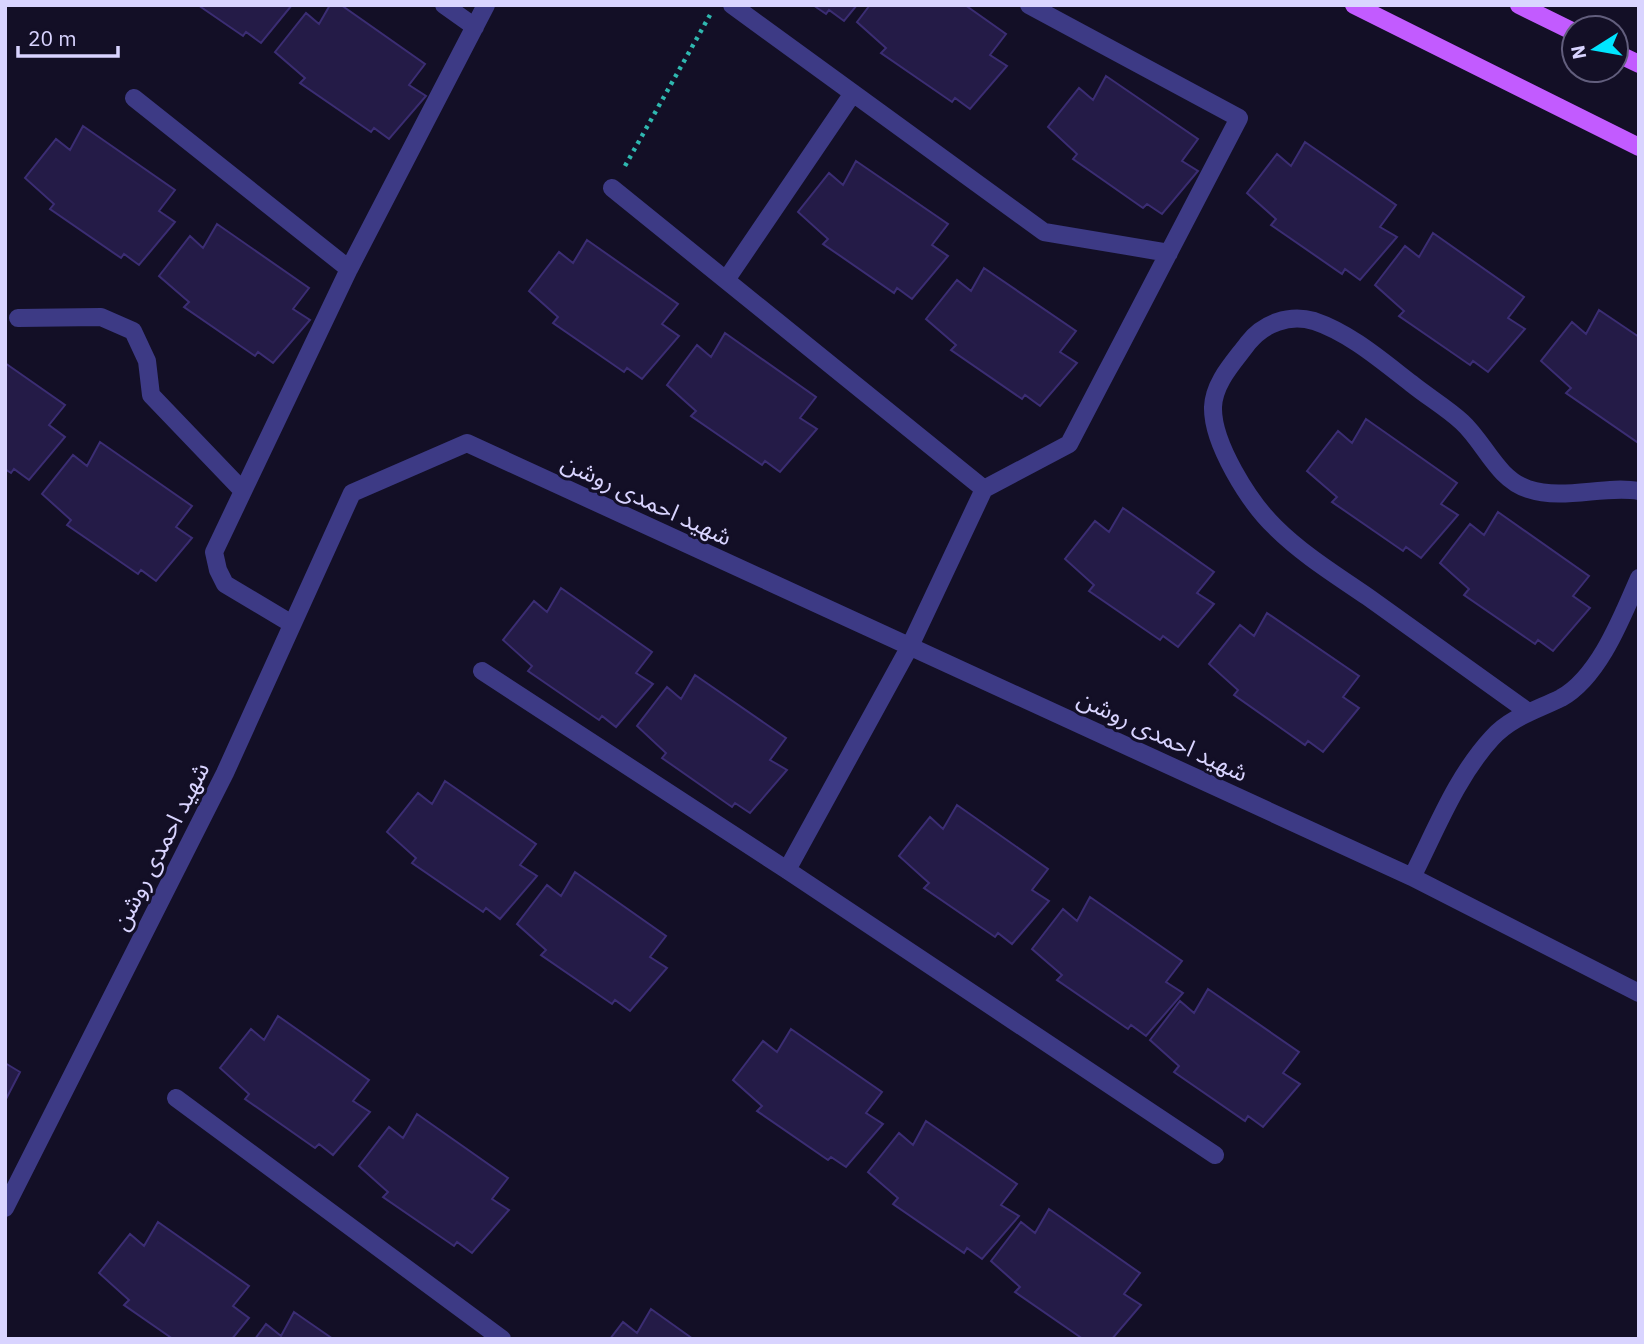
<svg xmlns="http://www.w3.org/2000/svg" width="1644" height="1344" viewBox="0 0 1644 1344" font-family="'IBM Plex Sans','Noto Sans Arabic',sans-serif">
<rect width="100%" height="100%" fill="#130f26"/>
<!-- building -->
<path fill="#241b47" stroke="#3b2d73" stroke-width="2" d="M198,5H292L261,43L246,32L243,36Z
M330,5H341L425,64L409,85L426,96L389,139L374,128L371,132L300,83L305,78L275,52L306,13L319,24Z
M813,5H857L844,21L829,10L826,14Z
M870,5H965L1006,34L990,55L1007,66L970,109L955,98L952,102L881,53L886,48L857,22Z
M1106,76L1198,139L1182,161L1198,171L1162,214L1147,204L1143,208L1073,159L1077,154L1048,127L1079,88L1093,100Z
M83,126L175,190L159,211L175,222L139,265L124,254L121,258L50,209L54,204L25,178L56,139L70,150Z
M1305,142L1396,205L1380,227L1397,237L1360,280L1345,269L1342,274L1271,225L1276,219L1247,193L1277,154L1291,166Z
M856,161L948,224L932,245L948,256L912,299L897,288L894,293L823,244L828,239L798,212L829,173L843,185Z
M217,224L309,288L293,309L310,320L273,363L258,352L255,356L184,307L189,302L159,276L190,236L203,248Z
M1433,233L1524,297L1508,318L1525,329L1488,372L1473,361L1470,365L1399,316L1404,311L1375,285L1405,246L1419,257Z
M587,240L678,304L662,324L679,336L642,379L627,368L624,372L553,323L558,317L529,291L559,252L573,263Z
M984,268L1076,331L1060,352L1077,363L1040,406L1025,395L1022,399L951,350L956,345L926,319L957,280L971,291Z
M1599,310L1639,337V439L1637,442L1566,393L1571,388L1541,361L1572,322L1586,334Z
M725,333L816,397L800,418L817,429L780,472L765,461L762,465L691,416L696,411L667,385L697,345L711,357Z
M5,363L65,405L49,425L65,437L29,480L14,469L11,473L5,469Z
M1366,419L1457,483L1441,504L1458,515L1421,558L1406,547L1403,551L1332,502L1337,497L1307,471L1338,431L1352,443Z
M100,442L192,506L176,527L192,538L156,581L141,570L138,574L67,525L71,520L42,494L73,455L87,466Z
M1123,508L1214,572L1197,593L1214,604L1178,647L1163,636L1160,640L1089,591L1094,585L1065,559L1095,521L1109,532Z
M1498,512L1589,576L1573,596L1590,608L1553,651L1538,640L1535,644L1464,595L1469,589L1440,563L1470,524L1484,535Z
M561,588L652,652L636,673L653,684L616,727L602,716L599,720L528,671L532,666L503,640L534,601L547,612Z
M1267,613L1359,676L1343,697L1359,708L1323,752L1308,741L1305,745L1234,695L1238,690L1209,664L1240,625L1254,636Z
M695,675L786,738L770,760L787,770L750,813L735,803L732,807L662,758L666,753L637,726L667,687L681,699Z
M445,781L536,844L520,865L537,876L500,919L486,908L483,912L412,863L416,858L387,832L418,793L432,804Z
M957,805L1048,869L1032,890L1049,901L1012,944L998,933L995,937L924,888L929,883L899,856L930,817L943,829Z
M575,872L666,936L650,957L667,968L630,1011L615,1000L612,1004L541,955L546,950L517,924L547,885L561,896Z
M1090,897L1182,961L1166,982L1183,993L1146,1036L1131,1025L1128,1029L1057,980L1062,975L1032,949L1063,909L1077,921Z
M1208,989L1299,1052L1283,1073L1300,1084L1263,1127L1248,1116L1245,1121L1174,1072L1179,1066L1150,1040L1180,1001L1194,1013Z
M278,1016L369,1080L353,1101L370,1112L333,1155L319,1144L315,1148L245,1099L249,1094L220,1068L251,1029L264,1040Z
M791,1029L882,1092L866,1113L883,1124L846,1167L831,1157L828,1160L757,1111L762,1106L733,1080L763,1041L777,1052Z
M5,1063L20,1072L5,1101Z
M417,1114L508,1178L492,1199L509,1210L472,1253L457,1242L454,1246L383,1197L388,1192L359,1166L389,1127L403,1138Z
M926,1121L1017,1184L1001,1205L1019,1216L982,1259L967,1248L964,1253L893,1204L898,1198L868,1172L899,1133L913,1145Z
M1049,1209L1140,1273L1124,1294L1141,1305L1112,1339H1083L1015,1292L1020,1287L991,1261L1021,1222L1035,1233Z
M158,1222L249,1286L233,1306L249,1318L232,1339H173L124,1305L129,1300L99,1273L130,1234L144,1246Z
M651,1309L693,1339H610L623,1322L637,1333Z
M294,1312L333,1339H255L266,1324L281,1336Z"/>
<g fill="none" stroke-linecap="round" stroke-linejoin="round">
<!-- path -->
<path stroke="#2fb8b0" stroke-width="4.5" stroke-dasharray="3.5 5" stroke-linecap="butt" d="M625,166L710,15"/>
<!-- minor -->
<path stroke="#3d3a85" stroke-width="18" d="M444,5L475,27
M732,5L1044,232L1169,253
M134,98L349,269
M612,188L984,489L910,646L787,870
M726,280L853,93
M18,318L101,317L133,331L147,361L151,395L243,491
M984,489L1069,444L1239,118L1029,5
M292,624L225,584L218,570L214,552L349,269L486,5
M482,671L787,870L1215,1155
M1527,711C1474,673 1421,635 1368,597C1336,575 1302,554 1275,527C1249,502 1212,443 1213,407C1214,382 1234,362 1248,343C1264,323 1289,314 1314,321C1350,333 1382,361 1412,384C1428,397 1447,408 1462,422C1485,443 1497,479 1528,489C1564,501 1603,485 1639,491
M1412,877C1436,830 1456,777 1492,738C1511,717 1537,710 1561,698C1599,677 1622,617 1639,578
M176,1098L502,1339
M5,1208L225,773L352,493L467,443L1412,877L1639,993"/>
<!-- major -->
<path stroke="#c25bff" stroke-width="18" d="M1354,5L1639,147
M1519,5L1574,32
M1616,53L1639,64"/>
</g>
<g text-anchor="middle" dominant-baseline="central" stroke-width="6" stroke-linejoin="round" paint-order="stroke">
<!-- street labels -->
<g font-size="24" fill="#d9d4ff" stroke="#130f26">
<text transform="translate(647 499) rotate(25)">شهید احمدی روشن</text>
<text transform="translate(1163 735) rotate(25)">شهید احمدی روشن</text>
<text transform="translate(160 846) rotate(-63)">شهید احمدی روشن</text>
</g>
</g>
<!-- border -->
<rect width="1644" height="1344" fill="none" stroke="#d9d4ff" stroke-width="14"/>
<!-- north arrow -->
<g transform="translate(1595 49) rotate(259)"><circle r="33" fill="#130f26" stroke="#625e7d" stroke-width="2"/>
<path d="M0-5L12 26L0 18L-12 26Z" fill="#00e5ff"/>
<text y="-10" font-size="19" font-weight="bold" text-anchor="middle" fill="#d9d4ff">N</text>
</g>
<!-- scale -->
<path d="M18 46v10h100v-10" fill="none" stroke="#d9d4ff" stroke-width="3.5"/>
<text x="28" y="46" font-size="21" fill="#d9d4ff" stroke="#130f26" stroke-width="5" paint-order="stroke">20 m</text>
</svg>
